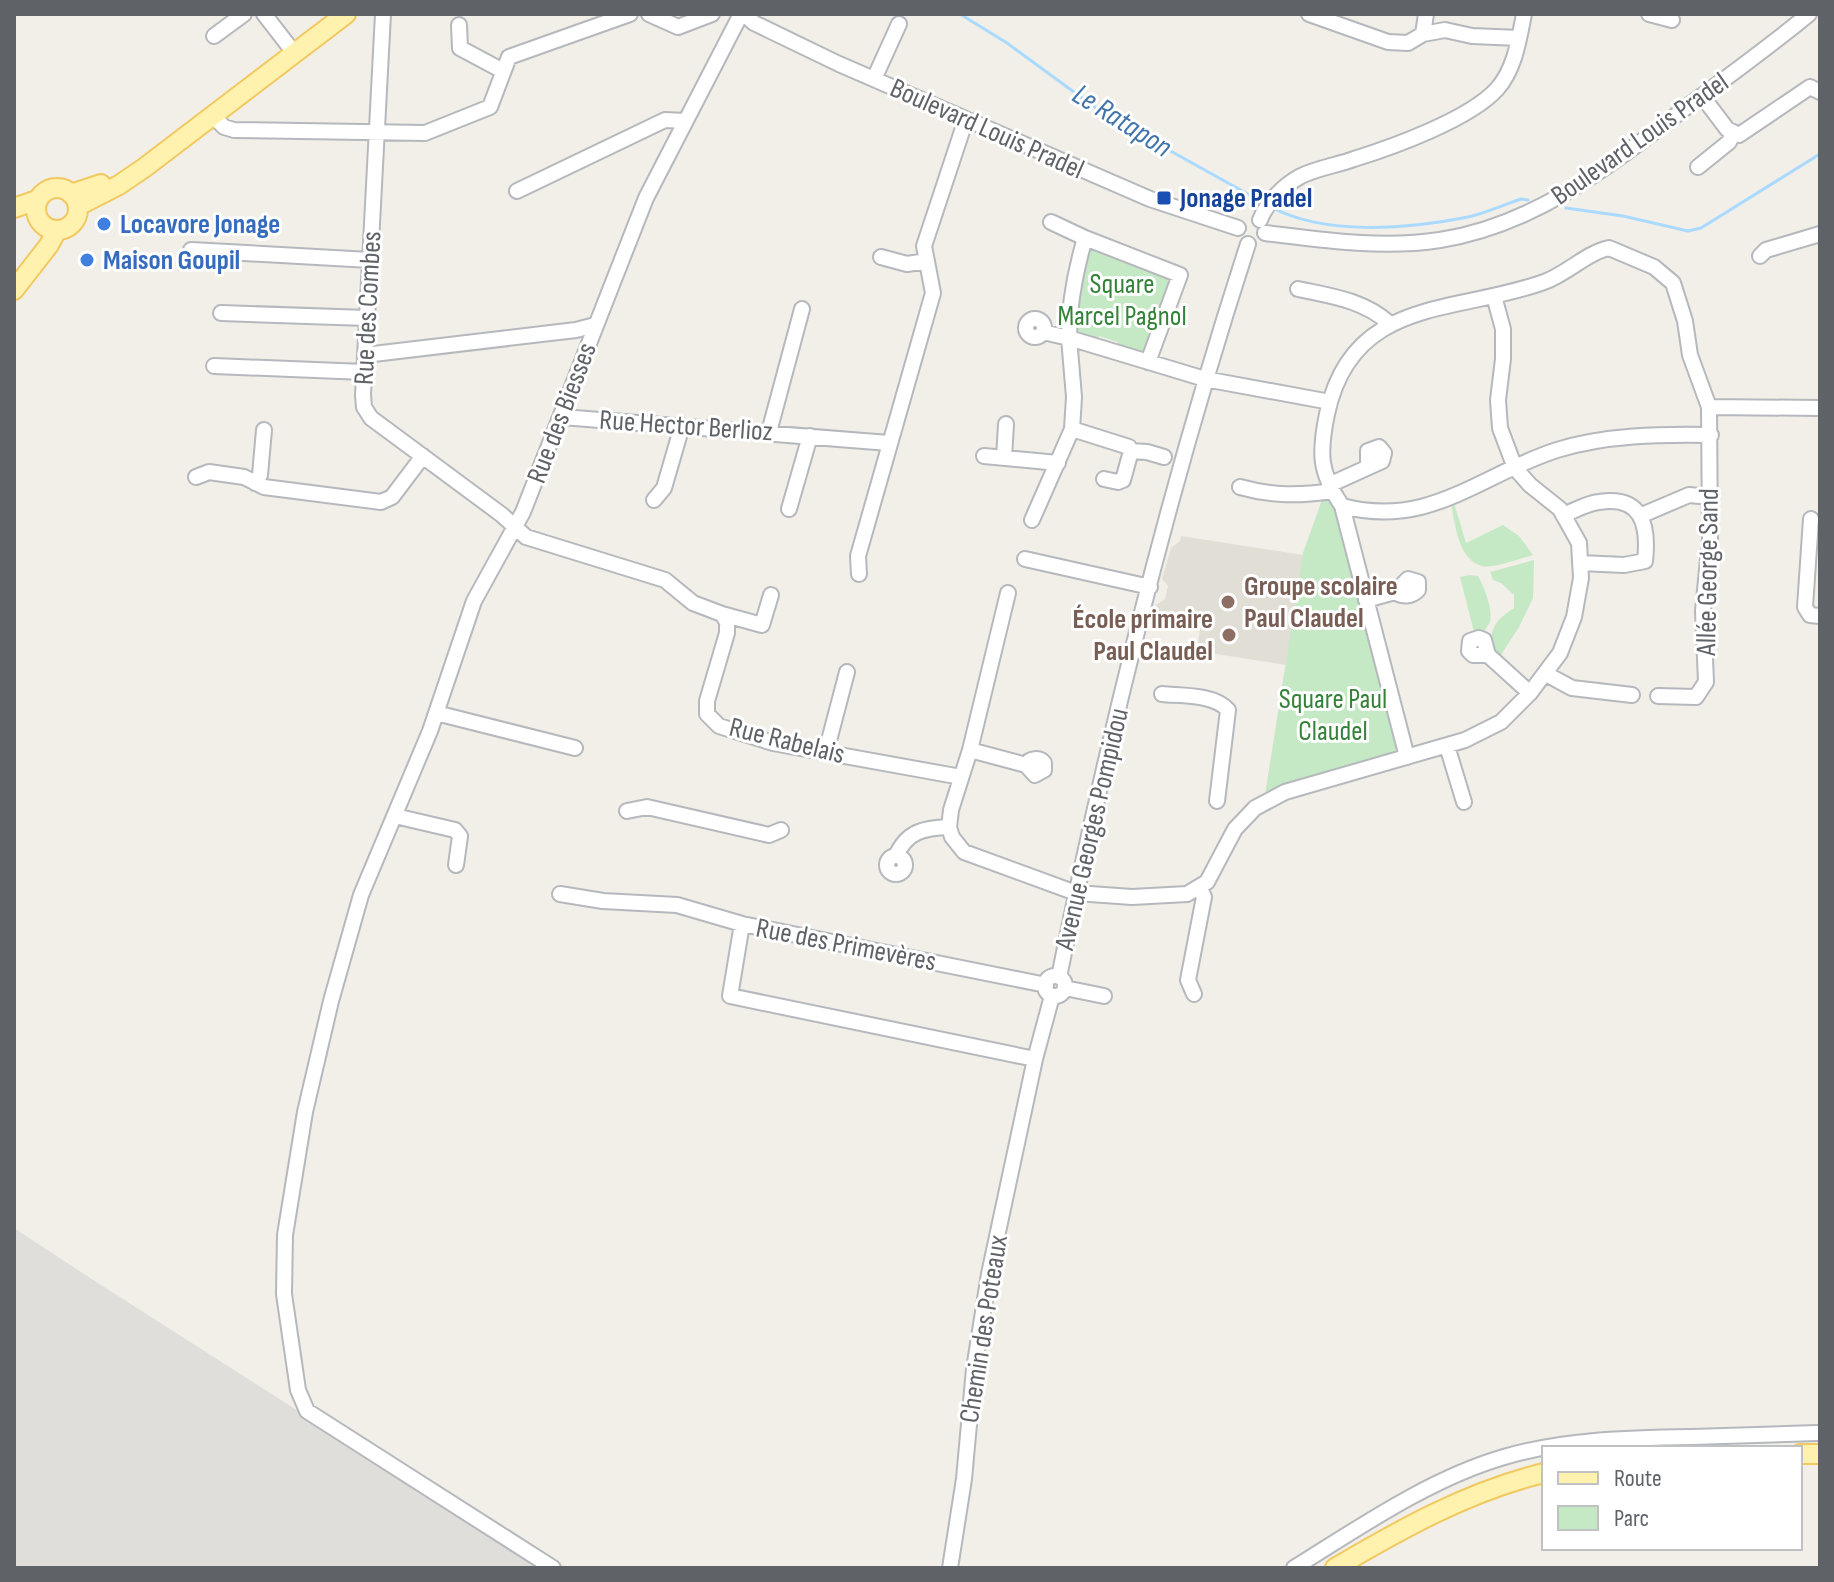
<svg xmlns="http://www.w3.org/2000/svg" width="1834" height="1582" viewBox="0 0 1834 1582" font-family="'Sofia Sans Condensed',sans-serif">
<rect width="100%" height="100%" fill="#f1efe8"/>
<!-- industrial -->
<path fill="#e0deda" d="M14,1228L90,1278L544,1568H14Z"/>
<!-- education -->
<path fill="#e1ded6" d="M1181,536L1303,555L1286,665L1197,651L1201,622L1153,615L1156,605L1165,599L1168,586L1162,579L1171,548L1180,541Z"/>
<!-- green -->
<path fill="#c5e8c5" d="M1098,246L1171,275L1172,287L1145,353L1139,355L1116,347L1118,342L1099,336L1097,341L1077,335L1073,329L1087,251Z
M1323,497L1332,500L1336,508L1398,746L1392,757L1265,795L1303,553Z
M1454,503L1466,543L1503,525L1519,536L1533,555C1522,558 1493,569 1482,566C1458,560 1455,523 1451,504Z
M1534,560L1533,598L1519,627L1499,658L1492,653C1489,630 1494,621 1514,608V595L1501,583L1493,580L1490,572Z
M1470,575L1478,576C1484,586 1493,609 1490,622C1488,626 1485,630 1482,634L1474,632L1460,577Z"/>
<g fill="none" stroke-linecap="round" stroke-linejoin="round">
<!-- stream -->
<path stroke="#aadaff" stroke-width="3" d="M960,14L1007,43L1104,114L1264,203
M1271,207C1325,236 1409,229 1468,217C1486,213 1503,205 1521,199L1528,200
M1566,208L1623,216L1688,231L1701,228L1820,154"/>
<!-- minor casing -->
<g stroke="#b5b8bc" stroke-width="18">
<path id="minor" d="M264,14L295,54
M383,14L363,395L364,407L371,418L502,515L526,537L665,580L693,603L722,614L727,622V633L707,701V714L719,726L773,743L961,777
M649,14L678,27L712,14
M744,14L754,23L839,64L1150,199L1238,228
M1309,14L1388,42L1408,43L1423,34L1445,30L1472,36L1519,38
M1649,14L1672,20
M459,25L460,48L503,71
M1423,34L1426,14
M214,36L244,14
M874,79L899,24
M1702,96L1727,129L1739,135L1810,87L1820,92
M213,116L224,127L234,130L425,133L490,107L509,57L630,14
M1698,167L1729,142L1733,134
M517,191L665,120L685,121
M1260,220C1267,202 1284,185 1301,176C1317,168 1338,165 1354,159C1393,147 1470,119 1497,89C1515,69 1519,39 1524,14
M1051,222L1085,238
M1265,233C1323,240 1382,249 1440,240C1537,225 1613,163 1688,106C1729,76 1770,46 1809,14
M191,250L370,260
M1760,256L1766,250L1820,234
M881,257L907,264L927,261
M1298,289C1331,296 1363,300 1389,323
M221,313L367,318
M1026 328a9 9 0 1 1 18 0a9 9 0 1 1-18 0Z
M1043,332L1069,338C1069,303 1075,272 1085,238L1180,275L1148,362
M365,355L576,330L595,325
M214,366L364,372
M1709,407L1820,408
M562,417L889,443
M1072,429L1129,447L1131,451L1123,480L1118,482L1104,479
M769,432L802,309
M1131,451L1147,452L1164,457
M984,456L1058,463
M1004,458L1006,424
M196,477L209,472L244,477L264,487L381,502L392,497L423,456
M255,483L260,475L264,430
M1329,485L1382,461L1384,453L1379,447L1368,451V465
M1240,487C1272,496 1299,496 1332,491
M654,500L664,488L682,426
M1342,506L1407,757
M789,509L810,436
M1563,515C1574,511 1587,503 1599,502C1642,495 1649,525 1645,561L1624,565L1580,563
M1642,515L1689,495L1710,497
M1811,519L1805,607L1810,615L1820,616
M1032,520L1072,429L1074,397L1069,338L1205,379L1330,402
M1025,559L1150,587
M859,574L858,556L933,293L924,246L966,119
M1008,593L970,750L951,810L949,827L952,837L964,852L1076,893L1132,897L1187,894L1207,882L1235,829L1255,808L1285,792L1465,740L1501,722L1530,693L1560,653L1574,617L1581,578L1579,543L1560,509L1530,485L1515,468L1500,428L1498,400L1503,359V329L1494,296
M1366,600L1395,592C1403,597 1411,597 1418,590V582L1408,579L1395,592
M722,614L762,625L771,595
M1488,655H1473L1469,651L1470,641L1479,638L1484,640L1488,655L1530,693
M1546,674L1572,688L1632,695
M1162,694C1182,696 1214,694 1228,710L1217,801
M1658,696L1696,697L1706,682L1703,611L1710,538L1709,407L1690,355L1685,321L1673,283L1654,267L1609,248C1586,253 1567,274 1544,282C1456,314 1352,296 1327,414C1319,453 1319,472 1342,506C1430,529 1479,475 1557,450C1605,435 1661,434 1711,435
M436,713L575,748
M1447,746L1464,802
M970,750L1026,765L1035,775L1044,770V763C1040,757 1029,758 1026,765
M826,752L847,672
M627,811L647,807L769,835L781,830
M395,816L455,830L460,836L456,865
M887 865a9 9 0 1 1 18 0a9 9 0 1 1-18 0Z
M896,856C907,831 924,828 949,827
M560,894L603,901L677,905L742,924
M1045 986a10 10 0 1 1 20 0a10 10 0 1 1-20 0Z
M1059,977C1109,730 1170,484 1248,244
M1065,988L1104,996
M1194,994L1188,980L1204,897L1199,887
M1035,1059L730,996L742,924L1046,985
M553,1568L307,1411L298,1390L284,1294L285,1235L305,1112L331,1001L361,895L430,731L474,601L523,512L646,198L741,14
M950,1568L964,1479L974,1369L989,1274L1035,1059L1052,996
M1294,1568C1360,1527 1429,1479 1504,1457C1565,1439 1629,1438 1692,1437C1734,1436 1777,1434 1820,1433"/>
</g>
<!-- major casing -->
<g stroke="#f2c960" stroke-width="22">
<path id="major" d="M36 209a21 21 0 1 1 42 0a21 21 0 1 1-42 0Z
M71,194L101,184
M78,206L119,185L144,168L346,14
M14,208L37,200
M14,290L49,245L57,230
M1800,1454H1820
M1335,1568C1401,1529 1469,1491 1544,1473"/>
</g>
<!-- minor -->
<use href="#minor" stroke="#fff" stroke-width="14"/>
<!-- major -->
<use href="#major" stroke="#fff2af" stroke-width="18"/>
</g>
<!-- markers -->
<rect fill="#1a4fb4" stroke="#fff" stroke-width="3" x="1156" y="190" width="16" height="16" rx="4"/>
<g fill="#3f7fe0" stroke="#fff" stroke-width="3">
<circle cx="104" cy="224" r="8"/>
<circle cx="87" cy="260" r="8"/>
</g>
<g fill="#8d6e63" stroke="#fff" stroke-width="3">
<circle cx="1228" cy="602" r="8"/>
<circle cx="1229" cy="635" r="8"/>
</g>
<g text-anchor="middle" dominant-baseline="central" stroke-width="6" stroke-linejoin="round" paint-order="stroke">
<!-- street labels -->
<g font-size="28" fill="#5f6368" stroke="#fff">
<text transform="translate(987 129) rotate(24)">Boulevard Louis Pradel</text>
<text transform="translate(1640 139) rotate(-35)">Boulevard Louis Pradel</text>
<text transform="translate(368 308) rotate(-87)">Rue des Combes</text>
<text transform="translate(562 413) rotate(-69)">Rue des Biesses</text>
<text transform="translate(686 426) rotate(4)">Rue Hector Berlioz</text>
<text transform="translate(1708 572) rotate(-89)">Allée George Sand</text>
<text transform="translate(787 741) rotate(14)">Rue Rabelais</text>
<text transform="translate(1092 829) rotate(-77)">Avenue Georges Pompidou</text>
<text transform="translate(846 945) rotate(11)">Rue des Primevères</text>
<text transform="translate(984 1329) rotate(-81)">Chemin des Poteaux</text>
</g>
<!-- transit labels -->
<g font-size="28" font-weight="bold" fill="#164399" stroke="#fff" text-anchor="start">
<text x="1180" y="198">Jonage Pradel</text>
</g>
<!-- shop labels -->
<g font-size="28" font-weight="bold" fill="#366cbe" stroke="#fff" text-anchor="start">
<text x="120" y="224">Locavore Jonage</text>
<text x="103" y="260">Maison Goupil</text>
</g>
<!-- park labels -->
<g font-size="28" fill="#348238" stroke="#fff">
<text x="1122" y="284">Square<tspan x="1122" dy="32">Marcel Pagnol</tspan></text>
<text x="1333" y="699">Square Paul<tspan x="1333" dy="32">Claudel</tspan></text>
</g>
<!-- education labels -->
<g font-size="28" font-weight="bold" fill="#785e54" stroke="#fff" text-anchor="start">
<text x="1244" y="586">Groupe scolaire<tspan x="1244" dy="32">Paul Claudel</tspan></text>
<text x="1213" y="619" text-anchor="end">École primaire<tspan x="1213" dy="32">Paul Claudel</tspan></text>
</g>
<!-- water labels -->
<g font-size="30" font-style="italic" fill="#4174aa" stroke="#fff">
<text transform="translate(1122 121) rotate(32)">Le Ratapon</text>
</g>
</g>
<!-- border -->
<rect width="1834" height="1582" fill="none" stroke="#5f6368" stroke-width="32"/>
<!-- legend -->
<rect x="1542" y="1446" width="260" height="104" fill="#ffffff" stroke="#bfc1c3" stroke-width="2"/>
<rect x="1558" y="1472" width="40" height="12" fill="#fff2af" stroke="#bfc1c3" stroke-width="2"/>
<text x="1614" y="1486" font-size="24" fill="#5f6368">Route</text>
<rect x="1558" y="1506" width="40" height="24" fill="#c5e8c5" stroke="#bfc1c3" stroke-width="2"/>
<text x="1614" y="1526" font-size="24" fill="#5f6368">Parc</text>
</svg>
